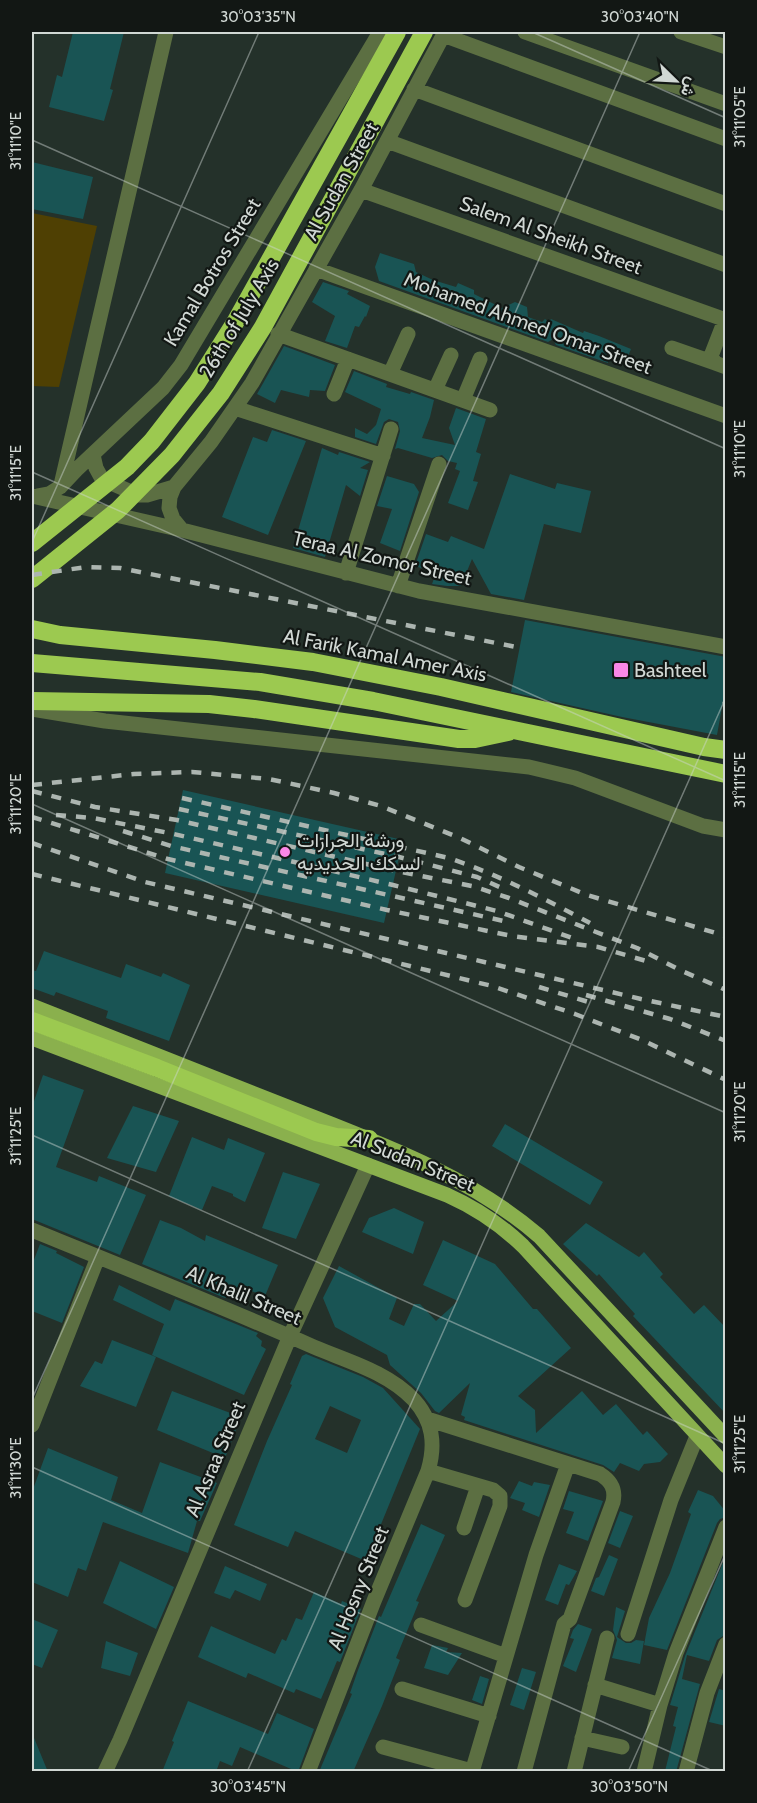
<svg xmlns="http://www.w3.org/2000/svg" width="757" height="1803" viewBox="0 0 757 1803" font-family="Cabin,Vazirmatn,sans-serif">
<rect width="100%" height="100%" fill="#24312a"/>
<!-- green -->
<path fill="#4f4003" d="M32,213L97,226L59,387L32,386Z"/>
<!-- building -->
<path fill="#195454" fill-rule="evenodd" d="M73,32H124L110,89L113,90L104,121L49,107L57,75L62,77Z
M32,162L93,177L83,219L32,209Z
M380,253L414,264L416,272L433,280L456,287L458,283L474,290V294L502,308L515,302L527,307L528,317L542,322L545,319L549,322L551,319L583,333L584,331L599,336L631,349L625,364L612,357L610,362L608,361V363L556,345L553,339L548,342L379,281L375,267Z
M323,282L349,291L347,294L370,306L366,317L365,316L359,327L355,326L347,348L325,341L335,316L312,302Z
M284,346L335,365L325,391L310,390L309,397L281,390L275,403L257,394Z
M354,371L387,384L386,387L410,394L411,392L434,400L430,417L422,438L455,445L449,428L456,408L486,419L476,452L481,454L473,481L478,482L468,510L448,503L460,471L455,469L457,463L448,461L442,455L432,458L398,448L395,449L400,431L398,422L389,419L384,422L376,444L355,437V428L367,434L376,425L381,409L345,392Z
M272,430L306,441L268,535L222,517L253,437L267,442Z
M322,448L338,455L339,452L370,462L360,468L368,470L360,496L346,485L325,557L293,548Z
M510,474L555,489L557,483L591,491L581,533L544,524L524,600L491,594L472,559L461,586H447L432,584L436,573L415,566L426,534L448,542L451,536L484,549Z
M387,476L414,484L419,492L400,551L380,543L392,509L377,506Z
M525,620L726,657V685L717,735L622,717L511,692Z
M183,790L403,840L384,923L165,873Z
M44,951L121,978L126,964L161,977L163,973L190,985L169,1041L106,1018L108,1011L56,992L54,996L32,988V970L36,971Z
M43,1075L84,1090L56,1167L97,1182L99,1176L146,1195L120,1255L32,1219V1107Z
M133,1106L179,1121L156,1172L107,1158Z
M505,1124L603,1182L590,1205L492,1146Z
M192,1137L224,1150L228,1138L265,1153L245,1202L233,1196V1194L212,1186L202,1210L169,1196Z
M283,1172L320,1184L296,1239L262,1228Z
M394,1208L424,1222L413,1254L362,1232L369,1218Z
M160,1220L181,1228L205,1241L206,1235L278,1265L265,1296L246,1289L239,1297L225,1298L142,1264Z
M586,1223L639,1257L644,1252L663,1274L660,1277L694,1314L704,1305L726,1328V1414L633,1316L635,1314L599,1274L597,1276L563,1244Z
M443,1240L495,1264L533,1309H537L571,1348L518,1396L535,1410L536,1433L582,1391L603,1415L616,1404L643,1435L647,1431L668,1454L660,1462L644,1464L639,1471L620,1463L614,1472L603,1465L464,1420L465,1417L461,1415L470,1383L439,1413L435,1411L421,1393L390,1365L387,1355L335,1327L323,1298L339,1266L397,1298L389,1319L404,1326L414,1304H420L436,1321L458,1301L423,1285Z
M40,1244L57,1251L56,1253L84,1267L62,1323L32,1311V1265Z
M119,1285L170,1311L175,1299L258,1333L256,1336L262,1341L261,1346L266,1349L244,1395L152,1355L164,1324L113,1300Z
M112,1340L156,1357L136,1407L80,1386L95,1361L102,1364Z
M306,1354L363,1377L383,1388L420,1429L366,1561L295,1531L288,1547L234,1525L267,1441L292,1385L290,1384L302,1356ZM330,1406L361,1420L347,1453L315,1439Z
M172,1391L241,1417L225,1458L157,1430Z
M48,1448L118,1477L111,1500L142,1513L160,1462L217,1483L200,1521H197L188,1553L103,1522L86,1571L78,1568L68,1597L32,1582V1492Z
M519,1481L532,1486L534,1482L550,1485L539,1517L522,1510L525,1503L510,1498Z
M698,1490L713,1496L726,1512V1517L720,1519L717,1523L667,1650L644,1645L649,1618L670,1573L691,1514L688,1512Z
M569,1491L603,1501L588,1541L566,1533L574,1512L563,1509Z
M620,1511L633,1516L620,1548L608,1543Z
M421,1524L445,1535L416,1601L419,1602L396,1658L400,1660L382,1706L353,1772H319L352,1694L350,1693L358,1670L379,1616L381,1617Z
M609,1555L618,1559L604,1596L591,1591L596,1578L599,1577Z
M726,1555V1634L717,1640L709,1661L687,1655L682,1679L700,1684L676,1772L665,1771L676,1727L673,1726L678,1707L670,1705L685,1656Z
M120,1561L174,1587L156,1629L103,1603Z
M559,1564L577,1571L569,1585L566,1584L558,1605L545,1600Z
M225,1566L267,1584L260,1601L235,1590L230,1599L214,1593Z
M314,1592L341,1604L342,1601L361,1609L340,1662L337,1661L321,1699L296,1689L294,1693L248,1673L246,1678L198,1657L211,1626L275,1654L282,1639L286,1641L296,1618L302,1620Z
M616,1607L625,1611L617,1637L626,1643H631L636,1640L644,1641L640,1664L612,1658L617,1640L613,1630Z
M32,1619L58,1630L42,1668L32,1664Z
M578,1624L592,1629L576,1672L563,1666L574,1639L570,1638L573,1630Z
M106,1641L138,1653L130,1676L101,1668Z
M432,1645L448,1648L446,1652L462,1653L448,1675L424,1668Z
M522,1668L536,1672L524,1710L510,1705Z
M480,1676L489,1679L482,1704L472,1700Z
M719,1689L726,1691V1726L709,1722Z
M188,1701L268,1734L277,1713L314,1729L298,1772L240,1747L232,1766L220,1761L216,1772H162L174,1742L172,1741Z
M32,1733L48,1772H32Z"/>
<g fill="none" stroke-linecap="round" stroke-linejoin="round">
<!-- minor -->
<path stroke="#5c6f42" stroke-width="15" d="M525,32L726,104
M681,32L726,47
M443,35L726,139
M414,89L726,204
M387,141L726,265
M361,190L726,320
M316,269L726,416
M725,320L711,356L715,363L726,367
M278,334L490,410
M672,348L715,363
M390,374L408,334
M435,390L451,355
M334,394L348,359
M463,400L480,359
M235,408L383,456
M93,455L96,468L102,479L138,495H147L174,487
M61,485L166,32
M32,496L182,530L419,591L726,647
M38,496L49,494L60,487L76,470L163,388L181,365L380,32
M182,530L173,519L169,508L170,497L174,487L211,442L252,383L361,190L445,32
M346,573L391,429
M398,586L439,464
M32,709L105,721L529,767L575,778L703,826L726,830
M32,1230C126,1268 221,1306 314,1347C347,1361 388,1372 414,1400C433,1421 436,1444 428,1471L374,1601L308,1772
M427,1419L600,1474C611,1481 616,1489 613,1502L570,1619L564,1624L524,1772
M32,1425L98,1257
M428,1471L493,1490L500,1496V1506L465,1600
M464,1528L478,1486
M421,1625L506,1656
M628,1634L671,1500L697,1436
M595,1685L660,1705
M402,1689L489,1716
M582,1738L622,1747
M383,1747L472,1771
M105,1772L120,1740L290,1336L368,1165
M472,1772L536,1555L568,1464
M574,1772L607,1638
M644,1772L660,1705L676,1653L726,1527
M686,1772L707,1693L726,1644"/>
<!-- major -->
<path stroke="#8ab04d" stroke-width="15" d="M32,1006C116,1039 201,1073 285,1106C373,1141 466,1173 539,1236L726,1437
M32,1038L447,1195C476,1208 500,1224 523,1246L726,1466"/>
<!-- highway -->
<path stroke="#9cc950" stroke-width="18" d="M32,543L127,467L152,441L197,383L236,321L397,32
M32,579L118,510L172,455L221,393L263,327L424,32
M32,629L60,635L215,650L313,662L441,687L704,747L726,750
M32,663L260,682L373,701L726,774
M32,701L209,704L254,709L459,739H475L508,732
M32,1021L157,1068L316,1132L336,1137L369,1139"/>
<!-- rail -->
<path stroke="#acb5b0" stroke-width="4.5" stroke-dasharray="10 10" stroke-linecap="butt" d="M32,575L86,567L120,568L521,648
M723,701L726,702
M32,785L134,774L192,772L269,779L334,793L381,806L460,838L519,867L587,895L726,936
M32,791L95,807L177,820L396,871L472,886L509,898L637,948L682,971L726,990
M182,798L449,858C499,875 543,898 590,923
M179,809L399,857L477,877L504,889
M56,815L93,818L174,834L393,885L497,911L575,939
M32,817L168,859L387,910L512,936L598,947L653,963
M123,831L171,846L508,922
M32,843L145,882L641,999L726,1017
M32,874L492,986L575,1014L642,1040L726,1080
M539,987L595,1004
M586,995L670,1019L726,1041"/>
</g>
<!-- ticks -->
<path fill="none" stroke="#d1d8d4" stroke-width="1.5" stroke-opacity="0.45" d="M532,32L726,118M32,140L726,449M32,472L726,781M32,542L259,32M32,804L726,1113M32,1135L726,1444M32,1399L640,32M32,1467L715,1772M247,1772L726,697M628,1772L726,1553"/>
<!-- markers -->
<g fill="#fa87e7" stroke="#121714" stroke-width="2">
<rect x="613" y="662" width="16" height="16" rx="3"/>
<circle cx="285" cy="852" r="6"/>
</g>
<g text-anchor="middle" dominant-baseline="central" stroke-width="4.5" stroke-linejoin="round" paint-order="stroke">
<!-- street labels -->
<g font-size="20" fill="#d1d8d4" stroke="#121714">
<text transform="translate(341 181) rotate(-61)">Al Sudan Street</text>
<text transform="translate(551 235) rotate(20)">Salem Al Sheikh Street</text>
<text transform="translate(212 272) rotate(-59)">Kamal Botros Street</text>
<text transform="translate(239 318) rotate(-59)">26th of July Axis</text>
<text transform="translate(528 323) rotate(20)">Mohamed Ahmed Omar Street</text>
<text transform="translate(382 558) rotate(13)">Teraa Al Zomor Street</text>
<text transform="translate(385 655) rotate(11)">Al Farik Kamal Amer Axis</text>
<text transform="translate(413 1161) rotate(22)">Al Sudan Street</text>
<text transform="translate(244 1295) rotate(23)">Al Khalil Street</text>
<text transform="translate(215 1459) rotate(-67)">Al Asraa Street</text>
<text transform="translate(358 1588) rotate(-68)">Al Hosny Street</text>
</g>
<!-- poi labels -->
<g font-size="20" fill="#d1d8d4" stroke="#121714" text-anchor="start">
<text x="634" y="670">Bashteel</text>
<text x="297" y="840">ورشة الجرارات<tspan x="297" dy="23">لسكك الحديديه</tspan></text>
</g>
</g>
<!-- border -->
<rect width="757" height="1803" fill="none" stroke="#121714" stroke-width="66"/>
<!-- north arrow -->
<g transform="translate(676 81) rotate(114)" stroke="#121714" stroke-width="4.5" paint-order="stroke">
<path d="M0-4.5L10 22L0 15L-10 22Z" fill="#d1d8d4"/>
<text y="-9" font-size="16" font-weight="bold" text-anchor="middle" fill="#d1d8d4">ش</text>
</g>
<rect x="33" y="33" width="691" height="1737" fill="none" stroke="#d1d8d4" stroke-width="2"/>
<g font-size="15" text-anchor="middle" fill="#d1d8d4">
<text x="258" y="22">30°03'35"N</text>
<text x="640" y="22">30°03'40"N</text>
<text transform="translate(740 117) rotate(-90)" y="5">31°11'05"E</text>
<text transform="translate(16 141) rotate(-90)" y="5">31°11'10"E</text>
<text transform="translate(740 449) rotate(-90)" y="5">31°11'10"E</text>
<text transform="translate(16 473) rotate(-90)" y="5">31°11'15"E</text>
<text transform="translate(740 780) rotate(-90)" y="5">31°11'15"E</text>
<text transform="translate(16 804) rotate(-90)" y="5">31°11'20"E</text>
<text transform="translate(740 1112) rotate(-90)" y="5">31°11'20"E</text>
<text transform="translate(16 1136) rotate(-90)" y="5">31°11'25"E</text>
<text transform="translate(740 1444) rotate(-90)" y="5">31°11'25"E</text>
<text transform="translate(16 1468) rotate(-90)" y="5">31°11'30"E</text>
<text x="248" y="1792">30°03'45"N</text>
<text x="629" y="1792">30°03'50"N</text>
</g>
</svg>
